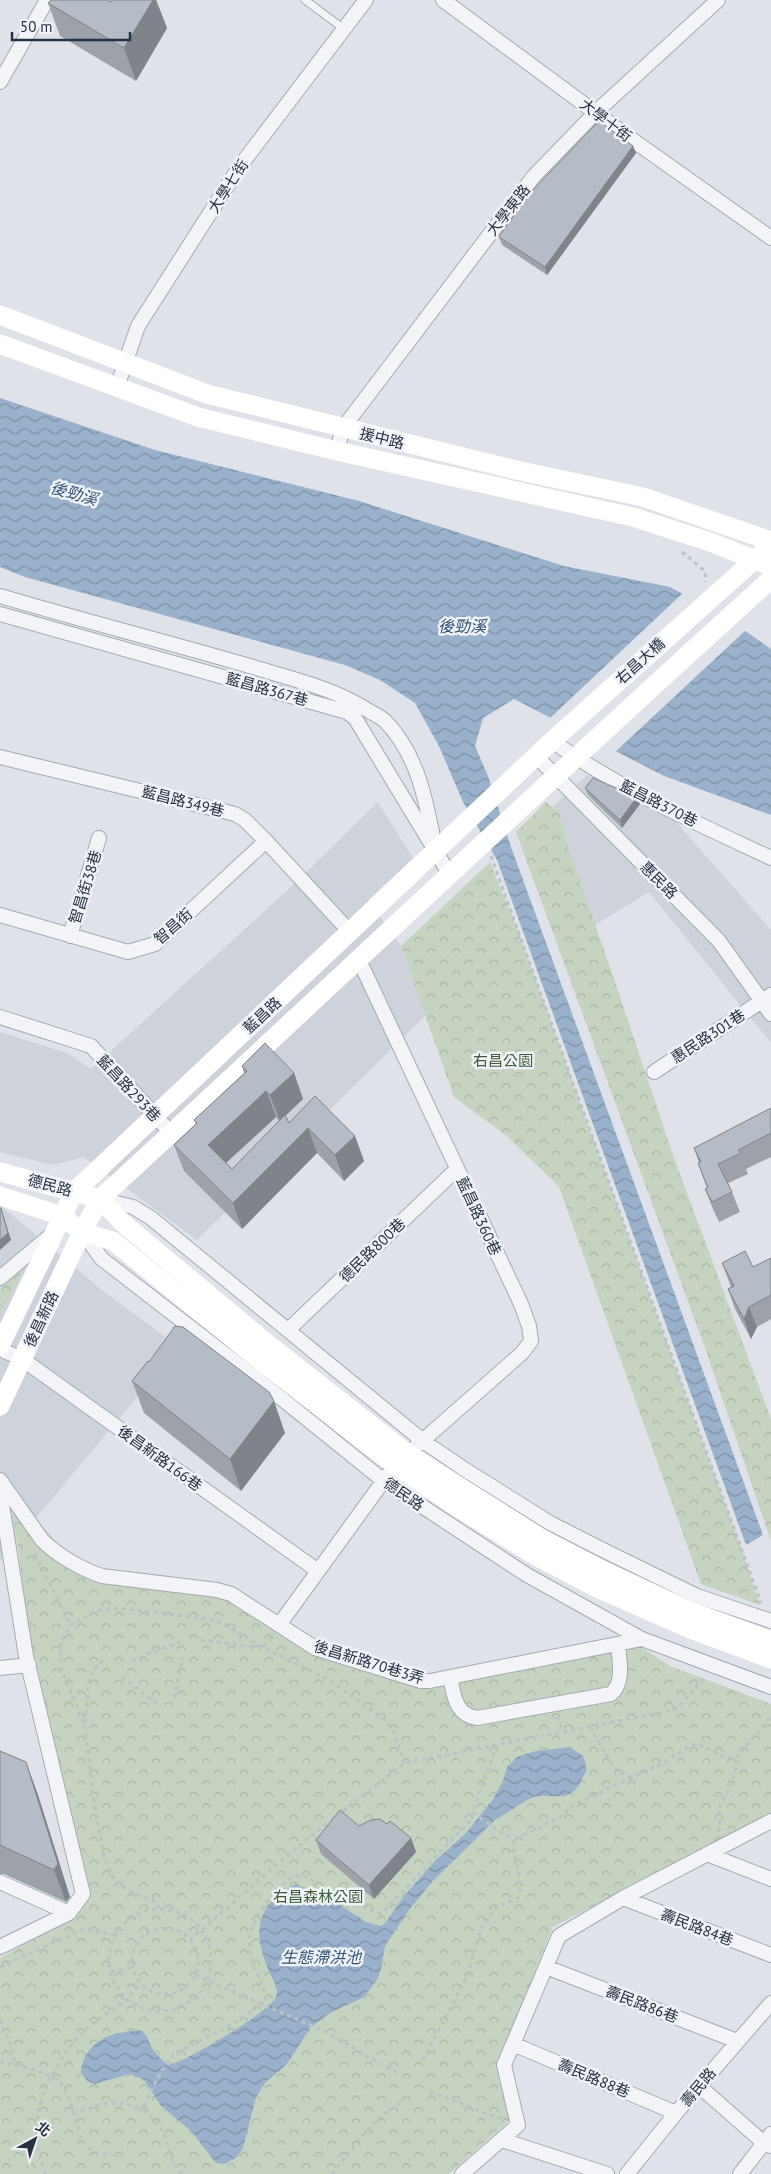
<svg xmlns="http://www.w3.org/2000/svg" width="771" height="2174" viewBox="0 0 771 2174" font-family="'PT Sans','Noto Sans TC',sans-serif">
<defs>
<pattern id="forest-crowns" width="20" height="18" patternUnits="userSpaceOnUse" patternTransform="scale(1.25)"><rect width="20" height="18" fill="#c5d3c0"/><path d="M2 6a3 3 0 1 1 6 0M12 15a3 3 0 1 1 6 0" fill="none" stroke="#a9b6a6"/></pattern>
<pattern id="water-waves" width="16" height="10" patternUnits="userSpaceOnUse" patternTransform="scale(1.25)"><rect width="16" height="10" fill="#99b1ca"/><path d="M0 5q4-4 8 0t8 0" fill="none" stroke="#7d91a6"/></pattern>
</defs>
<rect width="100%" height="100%" fill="#dfe3e9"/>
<!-- built -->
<path fill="#cdd2db" d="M587,775L606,780L669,814L771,930V1043L649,892L595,925L569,849L559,812L553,806Z
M378,802L413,858L368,900L401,946L426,1015L197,1240L84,1157L53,1165L0,1152V1032L67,1053L91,1069L290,888Z
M0,1205L103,1291L179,1347L0,1561Z"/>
<!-- forest -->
<path fill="url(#forest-crowns)" d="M546,802L559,812L569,849L613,976L673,1155L771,1419V1541L705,1348L516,832Z
M490,862L517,928L740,1545L760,1605L701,1584L559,1187L507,1136L454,1097L401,946Z
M24,1267L0,1314V1290Z
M10,1489L59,1545L100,1571L230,1593L335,1661L432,1682L629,1639L670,1666L771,1704V1813L553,1927L498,2064L513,2117L449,2174H0V1958L71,1918L84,1904L89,1889L33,1661Z"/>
<!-- water -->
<path fill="url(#water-waves)" d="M0,398L155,450L359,501L564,566L670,587L728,619L771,649V815L664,776L514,699L483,718L475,746L488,776L511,847L763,1535L746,1545L497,860L463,802L439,746L415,703L380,680L345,665L25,577L0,567Z
M570,1747L583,1756L587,1770C583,1776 580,1785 575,1790C564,1801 547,1793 534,1797C521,1802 509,1813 496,1819L432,1882L409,1910L385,1946L381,1969L377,1980L364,1997L330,2013L311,2027L287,2064L265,2083L256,2097L243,2148L237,2157L225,2164L216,2163L191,2131L161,2106L144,2080L130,2074L95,2084L87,2081L81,2072C83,2048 103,2034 126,2032C131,2031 138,2029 142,2031C148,2035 150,2046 154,2051C158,2056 163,2061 168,2065C184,2063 270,2012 276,1997C279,1990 274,1982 271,1976C253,1935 252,1907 296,1884L340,1905L366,1922L381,1926L385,1923L404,1896L434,1862L466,1833L493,1799L503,1781L507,1767L517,1757L536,1751Z"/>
<!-- pier -->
<path fill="#dfe3e9" d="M684,592L729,617L747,629L614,753L548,720Z"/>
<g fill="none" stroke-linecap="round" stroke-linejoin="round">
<!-- lane casing -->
<g stroke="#a4aab3" stroke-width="9">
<path id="lane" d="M305,0L344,29"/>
</g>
<!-- street casing -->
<g stroke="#a4aab3" stroke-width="16">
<path id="street" d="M443,0L627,136L771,238
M0,82L47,0
M117,387L138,326L240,166L366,0
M337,451L343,428L534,176L596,112L718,0
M0,596C87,622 176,644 263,670C300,681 337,690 369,711C374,714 381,717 385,721C417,753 426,800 434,842
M0,614L347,712L355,718L450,875
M552,741C620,789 696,823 771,858
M536,756L719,941L771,1014
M0,757L235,814L245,820L266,841L350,932
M0,915L128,952L155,944L266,841
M70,936L99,838
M0,1017L91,1046L171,1133
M654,1072L771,995
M100,1199L133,1207L151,1218L423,1441L464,1469L550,1523L607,1552L697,1596L771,1621
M82,1232L102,1259L256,1378L384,1481L440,1518L527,1575L642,1639L771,1687
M0,1278L52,1234
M288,1330L457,1169
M0,1349L22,1359L318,1571
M0,1480L42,1540C57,1555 81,1569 102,1576L217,1590L231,1594L315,1648L421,1681H430L642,1639
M0,1492L26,1656L83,1894L69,1913L0,1947
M279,1625L395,1465L522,1353L531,1341L529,1326L521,1304L359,960
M0,1668L29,1665
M450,1677C454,1695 455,1715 477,1718L611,1694C625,1682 619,1660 618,1644
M707,1854L771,1879
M0,1882L69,1913
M623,1898L771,1955
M546,1967L737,2041
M513,2044L676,2113
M699,2086L764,2143L771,2146
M502,2140L607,2174
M462,2174L518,2125L504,2065L559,1936L623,1898L771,1821
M627,2174L676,2113L771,2003
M740,2174L771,2134"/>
</g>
<!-- path -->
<path stroke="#bdc1c8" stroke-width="3" stroke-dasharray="4 4" stroke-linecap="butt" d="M682,552L705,571L706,582
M491,856L761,1603
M35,1554L70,1625
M201,1640L263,1648L271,1637
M132,1660L180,1642
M122,1677L156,1703
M174,1698L183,1657
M557,1717L562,1732
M85,1723L89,1679L93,1670L107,1656
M590,1727L609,1760L618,1772L633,1777
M473,1813L513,1840
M719,1832L720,1805L729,1791L740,1756
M356,1903L376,1913H382L469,1822L497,1744
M160,1908L153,1900L139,1896L121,1886L112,1876L104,1856L93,1795L85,1726L61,1669V1642L70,1625L97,1611L116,1608L210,1619L226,1625L263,1648L329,1680L385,1720L395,1734L404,1763
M109 1960a51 51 0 1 1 102 0a51 51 0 1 1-102 0Z
M132 1961a33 33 0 1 1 66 0a33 33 0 1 1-66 0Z
M190,1940L290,1853L404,1763L669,1711L678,1707L706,1677
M0,1967L84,1929L115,1935
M111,1972L132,1967
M195,1975L243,1996
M0,2020L12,2048L15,2064
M324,2031L397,2073
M423,2060L468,1974L482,1926L496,1908L518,1898C525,1880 512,1859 513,1840L559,1818L575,1804L659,1765L694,1744L705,1747L727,1759L738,1756L771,1716
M0,2062C15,2064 47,2071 59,2082C81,2101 69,2160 111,2154
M430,2092L502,2119
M73,2113C103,2105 112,2097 143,2109
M46,2174C24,2123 44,2076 79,2036C90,2024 105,2015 118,2006C127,2000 133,1991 140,1984
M182,2174C170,2162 169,2145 162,2130C157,2122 150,2116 143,2109C151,2091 161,2068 175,2053L228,2027L266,2001C265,1984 251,1969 250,1950C250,1946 249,1939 250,1935C254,1918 283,1871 304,1876C308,1877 313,1881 317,1883
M332,2174C346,2157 359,2138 374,2123C383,2113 400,2106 406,2095"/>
<!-- lane -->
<use href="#lane" stroke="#f2f4f7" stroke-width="7"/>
<!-- street -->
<use href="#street" stroke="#f2f4f7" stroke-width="14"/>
<!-- secondary -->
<path stroke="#fff" stroke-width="19" d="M0,315L207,394L516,470L643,497L771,541
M0,344L198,417L337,451L633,517L710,542L771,566
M0,1172L100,1199L124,1224L274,1349L408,1454L542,1539L600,1569L693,1612L771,1641
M0,1196L62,1216L82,1232L113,1241L248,1351L395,1465L452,1504L536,1556L597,1588L688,1628L771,1659
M0,1346L74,1192L552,741L771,545
M0,1406L82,1232L100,1199C324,993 545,783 771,579"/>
<!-- path-bridge -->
<path stroke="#bdc1c8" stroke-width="3" stroke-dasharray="4 4" stroke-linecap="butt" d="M243,1996L324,2031"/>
</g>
<!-- wall -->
<path fill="#9da2aa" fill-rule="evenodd" d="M112,0H156L167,28L136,81L60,36L48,3L111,2Z
M633,146L636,153L547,275L502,245L499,237Z
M585,788L640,804L622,828L588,795Z
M242,1066L294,1073L303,1099L285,1116L289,1123L355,1136L364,1161L344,1181L317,1153L242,1229L184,1171L174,1145L196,1124L194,1120L244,1073ZM276,1117L279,1121L232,1169L226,1163Z
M771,1108V1157L746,1169L748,1174L728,1183L732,1192L740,1212L719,1222L713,1209L705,1189L707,1188L698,1163H699L694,1148Z
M771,1258V1319L757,1327L751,1339L735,1309L728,1289L731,1287L722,1263L753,1267Z
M132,1381L285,1433L241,1491L144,1413Z
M0,1751L26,1762L38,1795L70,1897L66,1902L4,1874H0Z
M359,1826L411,1838L416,1852L374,1899L321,1854L316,1840Z"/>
<!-- shaded-wall -->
<path fill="#7f848b" d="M153,0H156L167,28L136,81L124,48Z
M633,146L636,153L547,275L545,267Z
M637,797L640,804L622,828L620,820Z
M294,1073L303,1099L280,1121L270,1095Z
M266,1091L276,1117L217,1171L208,1145Z
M308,1128L317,1153L242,1229L233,1203Z
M355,1136L364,1161L344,1181L335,1155Z
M1,1208L11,1240L0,1250V1240Z
M749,1307L757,1327L751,1339L744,1319Z
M274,1401L285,1433L241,1491L230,1459Z
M26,1762L38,1795L70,1897L66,1902L54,1870Z
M411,1838L416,1852L374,1899L369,1885Z"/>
<!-- building -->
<path fill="#b6bcc6" stroke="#7f848b" d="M51,0H108L111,2L112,0H153L124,48L48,3Z
M599,121L633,146L545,267L499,237L528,195Z
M593,778L637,797L620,820L585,788Z
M265,1043L294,1073L270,1095L266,1091L208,1145L232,1169L285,1115L289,1123L315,1096L355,1136L335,1155L308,1128L233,1203L174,1145L197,1123L194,1120L247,1071L242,1066Z
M771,1108V1133L738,1150L741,1153L718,1164L732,1192L712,1202L705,1189L708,1188L698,1163L701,1162L694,1148Z
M0,1208H1L8,1233L0,1240Z
M745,1251L753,1267L771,1258V1295L749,1307L744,1319L728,1289L734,1286L722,1263Z
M175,1326L183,1327L269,1392L274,1401L230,1459L132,1381L148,1361L149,1362Z
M0,1751L26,1762L58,1864L54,1870L0,1845Z
M340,1810L359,1826L371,1820L380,1819L387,1824L390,1821L411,1838L369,1885L316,1840Z"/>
<g text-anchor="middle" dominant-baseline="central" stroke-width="5" stroke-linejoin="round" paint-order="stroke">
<!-- street labels -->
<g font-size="15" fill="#283141" stroke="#eff2f6">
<text transform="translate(606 120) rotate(37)">大學十街</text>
<text transform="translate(228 186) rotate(-57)">大學七街</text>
<text transform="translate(508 210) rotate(-52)">大學東路</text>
<text transform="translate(382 438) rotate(14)">援中路</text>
<text transform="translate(640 661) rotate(-42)">右昌大橋</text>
<text transform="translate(267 689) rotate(16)">藍昌路367巷</text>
<text transform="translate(183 801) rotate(14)">藍昌路349巷</text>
<text transform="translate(659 803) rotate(27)">藍昌路370巷</text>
<text transform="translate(659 880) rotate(45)">惠民路</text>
<text transform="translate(85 887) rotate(-73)">智昌街38巷</text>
<text transform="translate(173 926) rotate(-41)">智昌街</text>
<text transform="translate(262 1015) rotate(-43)">藍昌路</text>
<text transform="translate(708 1036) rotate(-33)">惠民路301巷</text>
<text transform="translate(129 1088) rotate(47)">藍昌路293巷</text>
<text transform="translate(50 1185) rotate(15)">德民路</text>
<text transform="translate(479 1216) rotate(65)">藍昌路360巷</text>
<text transform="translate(372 1250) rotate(-44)">德民路800巷</text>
<text transform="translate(41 1319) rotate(-65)">後昌新路</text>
<text transform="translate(160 1458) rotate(36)">後昌新路166巷</text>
<text transform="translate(404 1494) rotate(35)">德民路</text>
<text transform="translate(369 1662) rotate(17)">後昌新路70巷3弄</text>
<text transform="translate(697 1927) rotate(21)">壽民路84巷</text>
<text transform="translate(642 2004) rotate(21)">壽民路86巷</text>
<text transform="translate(594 2078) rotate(23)">壽民路88巷</text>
<text transform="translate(698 2087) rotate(-50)">壽民路</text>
</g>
<!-- park labels -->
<g font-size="15" fill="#3c5d35" stroke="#eff2f6">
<text x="503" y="1060">右昌公園</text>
<text x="318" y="1896">右昌森林公園</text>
</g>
<!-- water labels -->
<g font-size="16" font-style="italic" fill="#315076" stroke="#eff2f6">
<text transform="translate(74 493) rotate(16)">後勁溪</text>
<text x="462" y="626">後勁溪</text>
<text x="321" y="1957">生態滯洪池</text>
</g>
</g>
<!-- north arrow -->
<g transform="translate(35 2139) rotate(40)" stroke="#eff2f6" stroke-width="4" paint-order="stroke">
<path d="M0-4L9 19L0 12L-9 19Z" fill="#283141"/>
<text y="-8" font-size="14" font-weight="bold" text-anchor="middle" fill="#283141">北</text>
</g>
<!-- scale -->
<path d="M12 32v8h118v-8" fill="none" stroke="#283141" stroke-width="2.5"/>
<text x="20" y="32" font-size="15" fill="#283141" stroke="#eff2f6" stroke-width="4" paint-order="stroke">50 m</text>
</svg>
